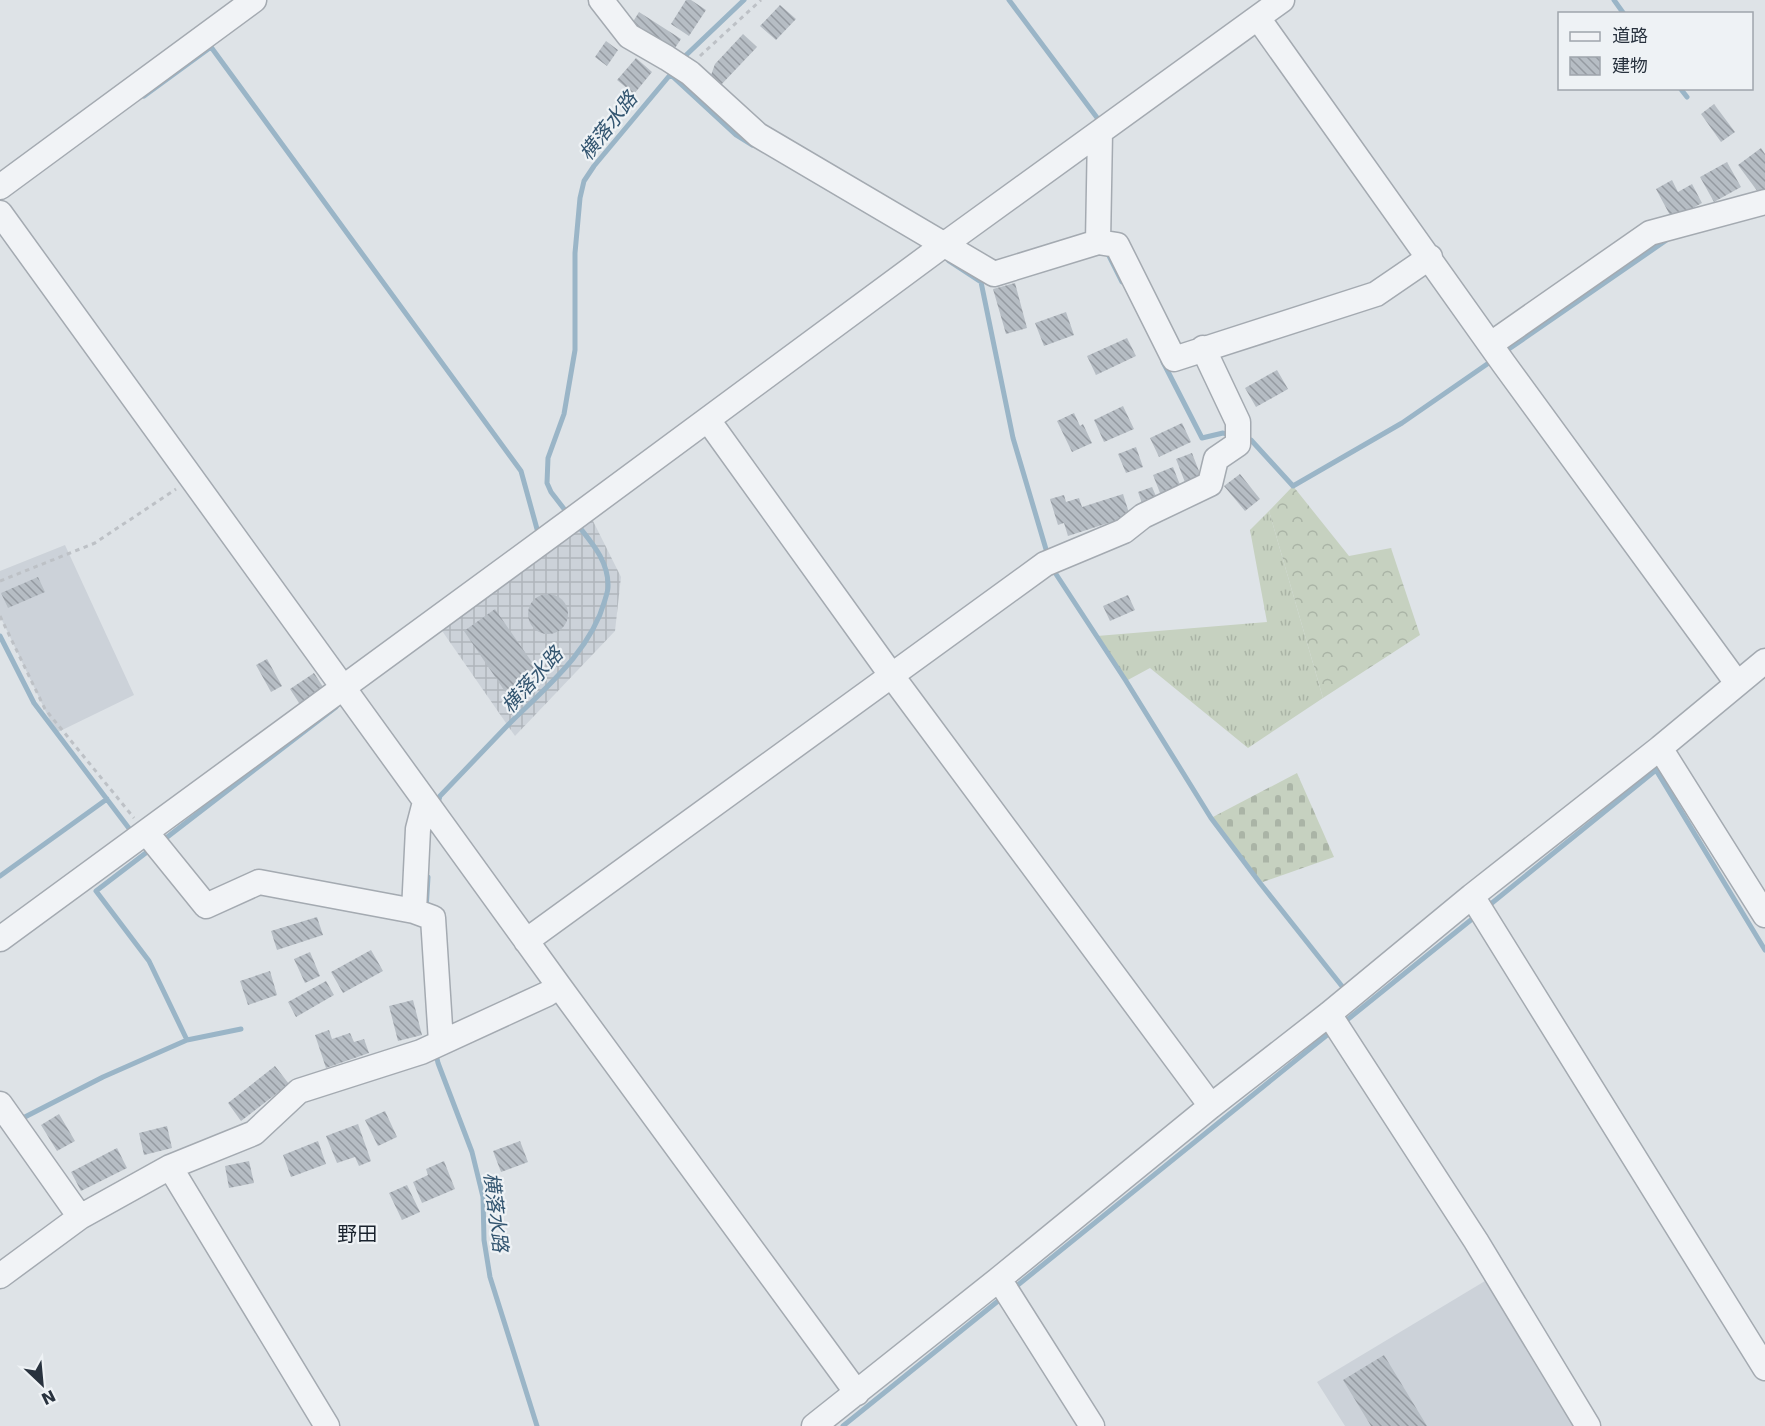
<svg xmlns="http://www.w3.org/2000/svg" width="1765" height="1426" viewBox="0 0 1765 1426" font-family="'DejaVu Sans','Noto Sans JP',sans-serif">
<defs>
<pattern id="industrial-grid" width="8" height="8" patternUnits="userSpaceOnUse" patternTransform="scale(1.5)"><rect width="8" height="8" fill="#ccd2d9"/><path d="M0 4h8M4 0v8" fill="none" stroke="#afb5bb"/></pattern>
<pattern id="grass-tufts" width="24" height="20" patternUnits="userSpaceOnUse" patternTransform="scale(1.5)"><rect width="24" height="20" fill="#c6d1c0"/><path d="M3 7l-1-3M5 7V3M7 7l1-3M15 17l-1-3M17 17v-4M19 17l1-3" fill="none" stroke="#aab4a6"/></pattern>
<pattern id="forest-crowns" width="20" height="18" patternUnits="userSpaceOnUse" patternTransform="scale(1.5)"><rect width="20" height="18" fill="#c6d1c0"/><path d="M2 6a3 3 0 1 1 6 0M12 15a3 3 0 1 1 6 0" fill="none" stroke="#aab4a6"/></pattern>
<pattern id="cemetery-stones" width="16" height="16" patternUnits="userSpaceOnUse" patternTransform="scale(1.5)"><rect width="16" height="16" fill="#c6d1c0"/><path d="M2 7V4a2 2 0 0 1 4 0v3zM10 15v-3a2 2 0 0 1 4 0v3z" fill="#aab4a6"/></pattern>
<pattern id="building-back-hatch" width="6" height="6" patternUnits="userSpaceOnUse" patternTransform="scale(1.5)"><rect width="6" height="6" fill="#b6bdc4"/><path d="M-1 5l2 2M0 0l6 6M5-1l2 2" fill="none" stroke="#949aa1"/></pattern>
</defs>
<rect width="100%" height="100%" fill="#dee3e7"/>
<!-- built -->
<path fill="#ccd2d9" d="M65,545L134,695L56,733L0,616V571Z
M1490,1278L1579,1426H1345L1317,1382Z"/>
<!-- industrial -->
<path fill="url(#industrial-grid)" d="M589,513L621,577L615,631L515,736L438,625Z"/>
<!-- grass -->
<path fill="url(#grass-tufts)" d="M1269,511L1323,698L1248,748L1150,668L1126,681L1097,636L1267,622L1250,530Z"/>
<!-- forest -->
<path fill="url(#forest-crowns)" d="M1293,486L1349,556L1391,548L1420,635L1323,698L1269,511Z"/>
<!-- cemetery -->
<path fill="url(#cemetery-stones)" d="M1297,773L1334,857L1260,883L1211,818Z"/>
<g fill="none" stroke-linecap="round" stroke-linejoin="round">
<!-- stream -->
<path stroke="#9ab5c7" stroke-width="5" d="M1009,0L1101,123
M1614,0L1624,14
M682,59L744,0
M671,75L736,135L752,145
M1680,88L1687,97
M144,96L211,47L521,471L537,529
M1108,249V254L1122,282
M949,261L981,282L1013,438L1048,556
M1503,353L1668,239
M1163,362L1202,438L1223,433L1232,436
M1244,439L1251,440L1293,486L1402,423L1493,360
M568,514L551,492L547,483L548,458L564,414L575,350V253L580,198L584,181L594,166L675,69
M1052,568L1126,681L1211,818L1260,883L1345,990
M0,636L34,703L131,831
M437,806L440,796C462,773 485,749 507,726C544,689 590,653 605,600C606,596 608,591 608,587C609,561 591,542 576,523
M166,838L336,707
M147,852L96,891L149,961L187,1040
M0,876L107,799
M1487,907L1656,770L1765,950
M426,910L428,877
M1342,1024L1477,915
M436,1054L438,1063L472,1152L483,1197L484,1240L490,1277L537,1426
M19,1120L103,1077L187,1040L241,1029
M1013,1289L1332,1031
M843,1426L1003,1297"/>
</g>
<!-- building -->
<path fill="url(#building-back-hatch)" d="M686,0H691L706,10L689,36L671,24Z
M780,5L796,19L776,40L760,26Z
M639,12L681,39L673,51L631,25Z
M743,34L757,47L719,87L710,78L715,64Z
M606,41L618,50L607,66L595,57Z
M636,58L652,72L634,94L617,80Z
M1714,104L1735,132L1721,142L1701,114Z
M1761,148L1765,154V193L1761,196L1738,165Z
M1727,162L1741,187L1714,202L1700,177Z
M1672,180L1678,192L1692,184L1702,203L1672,219L1656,189Z
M1015,283L1027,328L1006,334L993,289Z
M1066,312L1074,335L1044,346L1035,323Z
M1127,338L1136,356L1096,375L1087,356Z
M1277,370L1288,389L1256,407L1245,388Z
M1123,406L1134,429L1104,442L1094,420Z
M1074,413L1080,426L1083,424L1092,443L1072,452L1057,421Z
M1182,423L1191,442L1159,457L1150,438Z
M1136,447L1143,467L1126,473L1118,454Z
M1192,453L1202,479L1186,485L1176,459Z
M1173,467L1182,490L1162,498L1153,475Z
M1240,474L1260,499L1245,511L1224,486Z
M1152,487L1159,503L1144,509L1138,492Z
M1123,494L1130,516L1068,536L1064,523L1058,525L1050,499L1064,495L1066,502L1079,498L1082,507Z
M38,577L45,592L8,608L1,593Z
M528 614a20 20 0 1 1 40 0a20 20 0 1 1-40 0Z
M1128,595L1135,610L1110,621L1103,606Z
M495,609L538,671L506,693L464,631Z
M267,659L282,686L271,692L256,665Z
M314,673L325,690L301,706L290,689Z
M317,917L323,935L277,950L271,931Z
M371,950L383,971L343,993L331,972Z
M310,952L320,976L305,983L294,959Z
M270,971L277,995L248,1005L240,981Z
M326,981L334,995L296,1017L288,1002Z
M413,1000L422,1035L398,1041L389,1006Z
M329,1030L332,1039L350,1033L354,1042L364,1039L369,1053L326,1068L315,1035Z
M275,1066L289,1084L241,1121L228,1103Z
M385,1111L397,1137L378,1146L365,1120Z
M59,1114L75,1141L57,1151L41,1125Z
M358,1124L371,1161L359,1166L355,1157L337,1163L326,1136Z
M167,1126L172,1148L144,1155L139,1133Z
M318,1141L326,1164L291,1177L283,1155Z
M520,1141L528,1162L501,1172L493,1151Z
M117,1148L127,1168L81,1191L71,1172Z
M249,1161L254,1183L229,1188L225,1166Z
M444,1161L455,1189L422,1203L413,1182L428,1175L426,1169Z
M407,1185L420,1212L402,1220L389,1193Z
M1384,1355L1427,1426H1371L1343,1380Z"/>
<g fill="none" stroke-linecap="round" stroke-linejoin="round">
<!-- minor casing -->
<g stroke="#a4aab1" stroke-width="27">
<path id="minor" d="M601,0L629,36L667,58L690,73L758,135L994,274L1098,242L1117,245L1174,359L1376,294L1430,257
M1258,18L1504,364L1737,683
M0,187L254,0
M0,213L559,986L857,1393
M1098,242L1100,132
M1491,344L1650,233L1765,202
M708,420L892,676L1211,1106
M1660,748L1765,915
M146,832L206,906L259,882L414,911L433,918L441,1042
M1472,896L1765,1368
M414,911L418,829L425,802
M0,939L558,530L945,244L1282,0
M526,941L1045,564L1124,531L1143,516L1210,484L1216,459L1238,444V422L1203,348
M1329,1014L1476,1241L1588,1426
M0,1104L80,1217
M170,1167L327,1426
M0,1276L80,1217L170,1167L254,1133L299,1091L421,1052L547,994L559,986
M999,1279L1092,1426
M814,1426L999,1279L1211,1106L1329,1014L1472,896L1660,748L1765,661"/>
</g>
<!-- path -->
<path stroke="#bdc1c6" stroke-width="3" stroke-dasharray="4.5 4.5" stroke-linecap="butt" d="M700,56L761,0
M0,581L95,543L176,489
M0,616L45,709L134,818"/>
<!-- minor -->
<use href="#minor" stroke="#f1f3f6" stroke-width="24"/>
</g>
<g text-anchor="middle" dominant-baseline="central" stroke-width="4.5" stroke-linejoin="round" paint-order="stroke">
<!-- water labels -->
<g font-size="20" font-style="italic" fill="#335570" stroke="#eef2f5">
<text transform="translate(608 126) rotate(-52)">横落水路</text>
<text transform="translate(532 680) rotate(-48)">横落水路</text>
<text transform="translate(496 1212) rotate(83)">横落水路</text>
</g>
<!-- neighbourhood labels -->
<g font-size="20" fill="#1a232e" stroke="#eef2f5">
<text x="357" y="1234">野田</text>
</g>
</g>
<!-- legend -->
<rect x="1558" y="12" width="195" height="78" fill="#eef2f5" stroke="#9fa5ac" stroke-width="1.5"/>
<rect x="1570" y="32" width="30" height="9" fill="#f1f3f6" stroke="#9fa5ac" stroke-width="1.5"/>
<text x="1612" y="42" font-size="18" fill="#28323e">道路</text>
<rect x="1570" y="57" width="30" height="18" fill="url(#building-back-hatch)" stroke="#9fa5ac" stroke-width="1.5"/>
<text x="1612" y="72" font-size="18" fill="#28323e">建物</text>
<!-- north arrow -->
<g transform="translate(42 1384) rotate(154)" stroke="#eef2f5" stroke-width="4.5" paint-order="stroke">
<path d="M0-4.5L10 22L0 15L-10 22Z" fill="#28323e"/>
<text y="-9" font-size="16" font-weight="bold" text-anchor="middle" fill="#28323e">N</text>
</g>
</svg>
